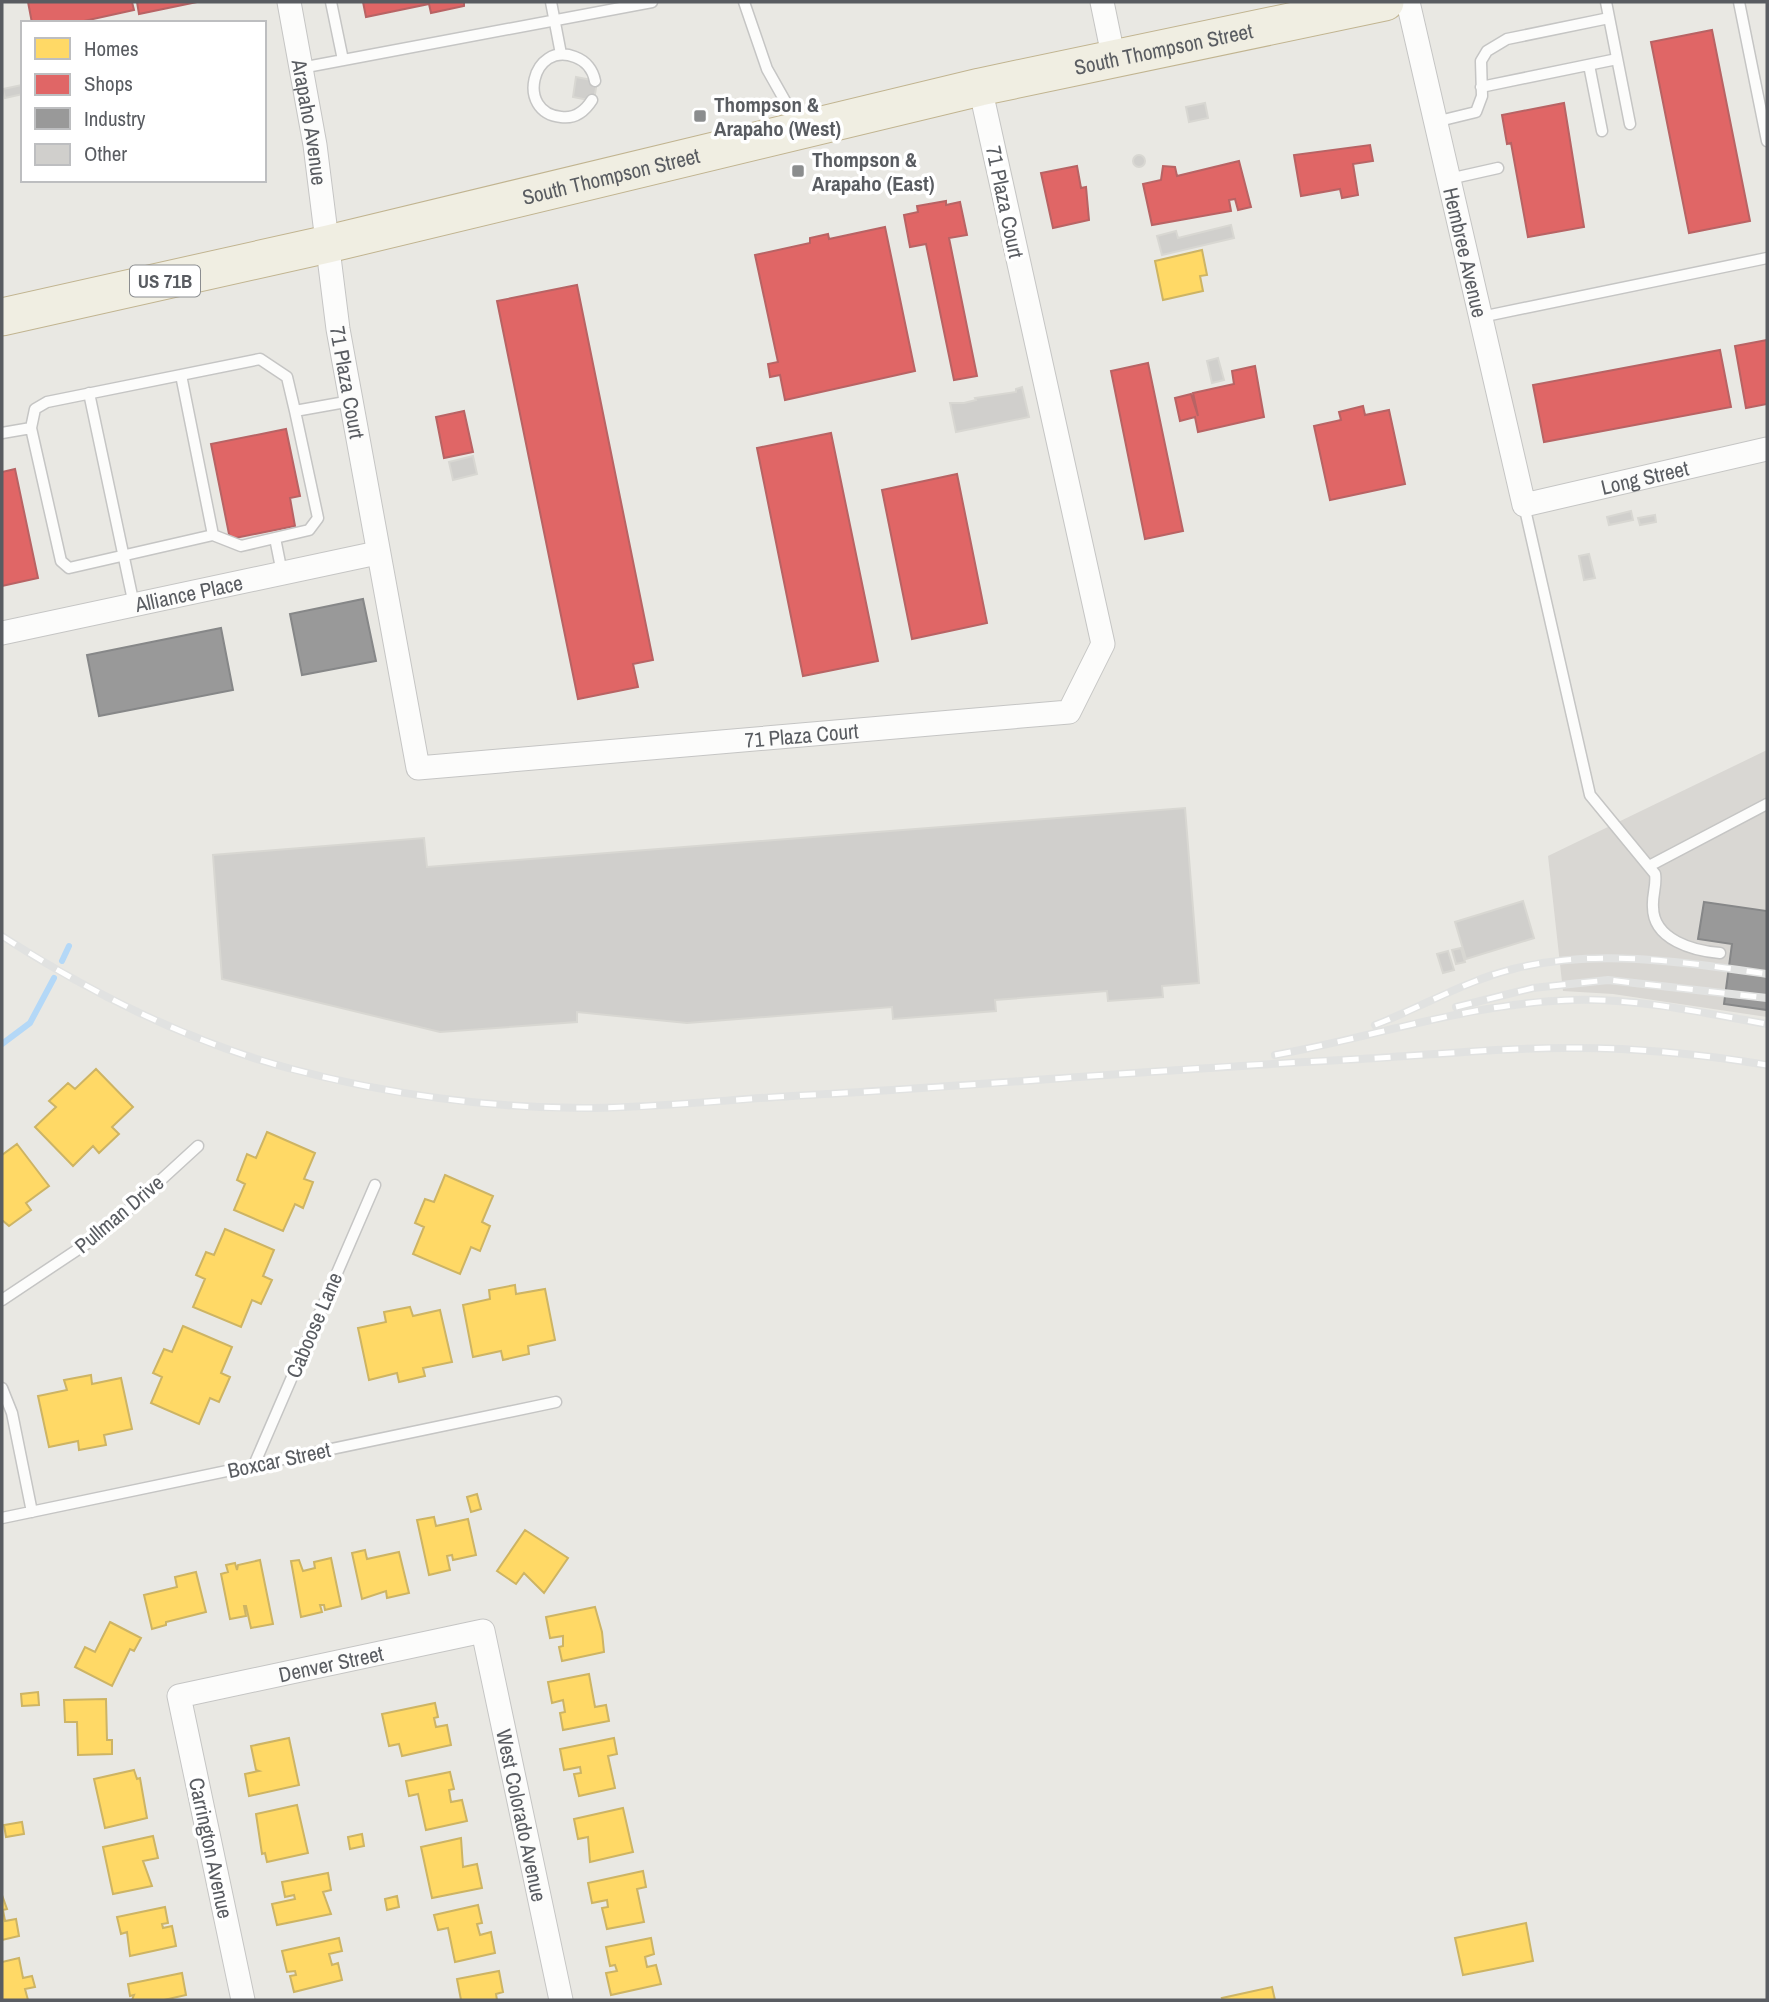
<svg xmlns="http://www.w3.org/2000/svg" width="1769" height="2002" viewBox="0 0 1769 2002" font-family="'Archivo Narrow',sans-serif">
<rect width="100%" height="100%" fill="#e9e8e3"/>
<!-- industrial -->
<path fill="#d9d7d3" d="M1767,750V1017L1613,994L1563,991L1548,856Z"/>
<!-- homes -->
<path fill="#ffd966" stroke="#cdb464" stroke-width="2" d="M1202,250L1207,275L1200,276L1203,291L1163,300L1155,261Z
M96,1069L133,1107L112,1127L119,1134L99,1153L93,1146L73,1166L35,1127L56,1107L49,1101L68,1083L75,1089Z
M267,1132L315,1153L304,1179L313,1182L303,1208L295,1204L283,1231L234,1210L245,1184L237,1180L247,1154L256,1158Z
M17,1144L49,1186L26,1203L31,1210L9,1226L2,1220V1155Z
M445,1175L493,1196L482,1222L490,1226L480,1251L471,1247L460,1274L413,1254L424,1227L415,1223L425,1199L434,1202Z
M225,1229L274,1250L263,1276L272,1280L261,1304L252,1300L241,1327L193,1307L205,1279L196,1275L206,1252L214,1255Z
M515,1285L516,1294L545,1289L555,1340L528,1346L529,1354L503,1360L501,1351L473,1357L463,1305L490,1299L489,1290Z
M410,1307L413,1316L440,1310L452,1362L423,1368L425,1376L399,1382L397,1373L369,1380L358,1328L386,1322L384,1312Z
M183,1326L232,1347L221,1373L230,1377L219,1402L210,1398L199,1424L151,1403L162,1377L153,1373L164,1349L172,1352Z
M91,1375L92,1384L121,1378L132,1429L104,1435L106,1445L79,1450L78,1441L49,1447L38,1396L67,1390L64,1380Z
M477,1494L481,1509L471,1512L467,1497Z
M434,1517L436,1526L468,1519L476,1555L453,1560L452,1555L447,1556L450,1570L429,1575L417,1520Z
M525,1530L568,1558L544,1593L524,1573L516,1584L497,1571Z
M365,1550L367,1559L399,1552L409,1593L387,1598L386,1591L362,1599L352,1553Z
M331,1558L341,1606L325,1610L324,1605H320L322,1612L301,1617L291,1561L299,1560L303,1571L315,1568L314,1562Z
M260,1560L273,1624L251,1628L246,1606H244L246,1616L230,1619L221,1574L228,1572L226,1565L235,1563L237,1570L238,1565Z
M196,1572L206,1612L166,1622V1625L152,1629L144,1595L177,1587L175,1577Z
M595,1607L602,1632L604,1652L562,1661L559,1647L563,1646V1636L550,1638L546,1617Z
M110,1622L141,1638L134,1651L130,1649L112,1686L75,1667L85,1647L95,1652Z
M589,1674L595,1707L606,1705L609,1721L563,1730L560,1713L565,1712L563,1700L552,1703L548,1682Z
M38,1692L39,1705L22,1706L21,1694Z
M106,1699L107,1740H112V1754L78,1755L77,1722H65L64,1700Z
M435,1703L438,1717L434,1718L436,1727L447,1725L451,1745L402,1756L399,1744L389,1746L382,1714Z
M289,1738L299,1785L249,1796L245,1774L259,1771L256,1770L251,1746Z
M614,1738L617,1754L608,1756L615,1788L579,1796L574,1774L581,1773L580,1767L564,1770L560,1749Z
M134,1770L137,1779L140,1778L147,1818L105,1828L94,1779Z
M450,1772L454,1789L449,1790L451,1802L462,1800L467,1821L426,1830L418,1794L409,1796L406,1781Z
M297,1805L308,1853L267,1862L265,1853L262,1854L256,1814Z
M623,1808L633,1852L590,1862L588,1837L578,1839L574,1819Z
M22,1822L24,1834L6,1837L4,1825Z
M362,1834L364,1846L350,1849L348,1837Z
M153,1836L158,1858L143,1861L152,1886L113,1894L103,1847Z
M461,1838L463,1867L477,1864L482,1888L432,1898L421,1847Z
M643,1871L646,1887L637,1889L644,1922L607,1929L602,1908L608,1907L607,1900L592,1903L588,1883Z
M328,1873L331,1890L323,1892L331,1914L277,1925L272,1904L295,1899L294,1895L285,1897L282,1882Z
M2,1895L7,1909L3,1910L5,1921L16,1919L19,1936L2,1940Z
M397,1896L399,1907L387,1910L385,1899Z
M478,1905L482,1923L477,1924L480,1935L491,1932L495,1953L455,1962L448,1928L438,1930L434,1915Z
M165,1907L168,1923L162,1924L163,1928L172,1926L176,1946L130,1956L127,1932L121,1934L117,1917Z
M1526,1923L1533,1961L1463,1975L1455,1938Z
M339,1938L342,1951L329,1954L332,1965L338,1963L342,1980L294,1992L290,1976L296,1975L295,1971L287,1972L282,1951Z
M651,1938L654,1954L645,1957L647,1967L656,1965L661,1984L611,1995L606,1973L617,1971L615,1965L610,1966L606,1947Z
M19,1958L23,1978L32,1976L35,1987L25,1989L28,2000H2V1962Z
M499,1971L503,1992L496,1994L497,2000H461L457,1979Z
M182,1973L186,1995L164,2000H132L134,1995L130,1996L128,1984Z
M1272,1987L1275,2000H1223L1222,1998Z"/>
<!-- shops -->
<path fill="#e06666" stroke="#b86364" stroke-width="2" d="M28,2H132L134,10L75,23H32Z
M137,2H197L139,14Z
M363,2H464V6L431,13L429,4L366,17Z
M1712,30L1750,221L1689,233L1651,42Z
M1564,103L1584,227L1528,237L1511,143L1507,144L1502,115Z
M1370,145L1373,161L1353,164L1358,195L1342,198L1340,189L1301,196L1294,155Z
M1239,161L1251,207L1238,210L1235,199L1229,200L1231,211L1152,225L1143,184L1161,180L1163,166L1175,167L1177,176Z
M1077,166L1081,188L1086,187L1089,220L1053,228L1041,173Z
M946,201V205L960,202L967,235L949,238L977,376L954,380L926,244L910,247L904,215L918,212L917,206Z
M885,227L915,371L785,400L780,375L770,377L768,364L778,362L755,255L810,243V238L828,234L829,239Z
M577,285L653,660L633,664L638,687L578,699L497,301Z
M1767,340V404L1746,408L1735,346Z
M1720,350L1731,407L1544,442L1533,385Z
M1148,363L1183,531L1145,539L1111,371Z
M1255,366L1264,417L1198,432L1195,417L1180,421L1175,398L1191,394L1198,416L1193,393L1234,384L1232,371Z
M1363,406L1365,415L1389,410L1405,484L1330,500L1314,426L1341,420L1339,412Z
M464,411L473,452L444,458L436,417Z
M286,429L300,496L290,498L295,526L230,539L211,444Z
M831,433L878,661L803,676L757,448Z
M15,469L38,578L2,586V472Z
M957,474L987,623L912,639L882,490Z"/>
<!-- industry -->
<path fill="#999" stroke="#868788" stroke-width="2" d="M363,599L376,661L302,675L290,614Z
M221,628L233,690L99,716L87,655Z
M1704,902L1767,911V1010L1724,1004L1732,944L1698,939Z"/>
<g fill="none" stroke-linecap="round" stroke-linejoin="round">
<!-- stream -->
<path stroke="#b4d8f7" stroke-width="6" d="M62,961L69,946
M2,1044L30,1023L54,978"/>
</g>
<!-- building -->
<path fill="#d0cfcc" stroke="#d8d7d2" stroke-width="2" d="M576,77L597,81L594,101L573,97Z
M22,85L23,94L5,98L3,89Z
M1205,103L1208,118L1189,122L1186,107Z
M1133 161a6 6 0 1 1 12 0a6 6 0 1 1-12 0Z
M1231,225L1234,238L1162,255L1157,236L1176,231L1178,238Z
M1218,358L1224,380L1212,383L1207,361Z
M1022,387L1029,417L956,432L950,403H964L976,400L975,398L1016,392V389Z
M473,456L477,474L453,480L449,462Z
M1631,511L1633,520L1609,525L1607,517Z
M1655,515L1656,522L1640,525L1638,518Z
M1589,554L1595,578L1584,580L1579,556Z
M1185,808L1199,983L1162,986L1163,997L1108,1001L1107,991L995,1000L996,1011L893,1019L892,1007L687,1023L577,1012V1022L440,1032L222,979L213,855L424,838L427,867Z
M1523,901L1534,938L1466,959L1455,922Z
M1461,948L1465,962L1456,964L1452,950Z
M1448,951L1454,970L1443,973L1437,954Z"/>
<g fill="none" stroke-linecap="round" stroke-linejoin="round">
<!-- service casing -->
<g stroke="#c5c5c4" stroke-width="13">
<path id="service" d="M331,2L343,60
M551,2L561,54
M744,2L767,69L798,124
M1606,2L1630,124
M1739,2L1767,141
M1589,65L1602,131
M301,68L652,2
M1481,87L1617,59
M592,100C585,111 575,119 561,117C515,113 532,40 575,57C586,61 593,70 595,81
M1435,122L1476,112L1482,96L1481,61L1487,51L1507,39L1609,18
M1449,179L1498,168
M1481,317L1767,258
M181,375L213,535
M89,393L134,605
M31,428L61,561L69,568L213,535L241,546L309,530L318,518L295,411
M2,433L31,428L35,409L47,402L260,359L287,377L295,411L351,401
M1524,505L1590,795L1655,874C1657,885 1652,895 1653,907C1653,940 1694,951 1720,953
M275,538L282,573
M1651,865L1767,804
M2,1300L104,1232L198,1146
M2,1388L12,1413L32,1512
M254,1465L375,1185
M2,1518L556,1402"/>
</g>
<!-- minor casing -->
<g stroke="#c5c5c4" stroke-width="25">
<g id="minor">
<path id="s1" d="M289,2L315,145L338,329L418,768L1069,712L1103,644L980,87"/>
<path d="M1102,2L1114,60"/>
<path id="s2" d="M1408,2L1524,505L1767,449"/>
<path id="s3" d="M2,633L377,553"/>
<path id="s4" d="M243,2000L179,1696L483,1631L561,2000"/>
</g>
</g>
<!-- trunk casing -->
<g stroke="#c1b490" stroke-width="39">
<g id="trunk">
<path id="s5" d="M2,317L328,244L980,87L1385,2"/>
</g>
</g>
<!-- service -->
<use href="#service" stroke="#fcfcfb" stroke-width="10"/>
<!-- minor -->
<use href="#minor" stroke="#fcfcfb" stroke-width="23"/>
<!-- trunk -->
<use href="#trunk" stroke="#f0eee2" stroke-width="37"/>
<!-- rail casing -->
<g stroke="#e1e2e1" stroke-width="8">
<path id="rail" d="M2,936C89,992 187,1041 288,1068C385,1094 492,1109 593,1108C659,1107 726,1100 792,1096C982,1086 1171,1068 1361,1059C1433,1055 1506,1047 1578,1048C1640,1048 1706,1055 1767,1065
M1456,1007L1533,988L1608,980L1767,998
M1375,1025C1422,1007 1465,981 1513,969C1595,948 1685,962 1767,974
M1275,1055C1374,1037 1471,1003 1572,1000C1638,998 1703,1013 1767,1024"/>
</g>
<!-- rail -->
<use href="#rail" stroke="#fff" stroke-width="5" stroke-dasharray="16" stroke-linecap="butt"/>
</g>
<!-- markers -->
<g fill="#8b8d8e" stroke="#fff" stroke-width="2.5">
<rect x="693" y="109" width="14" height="14" rx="3.5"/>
<rect x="791" y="164" width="14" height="14" rx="3.5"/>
</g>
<g text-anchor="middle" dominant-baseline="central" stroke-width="7" stroke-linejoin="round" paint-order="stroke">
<!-- shield labels -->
<rect fill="#fff" stroke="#8b8d90" stroke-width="2" x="130" y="265.5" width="70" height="31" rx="5"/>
<g font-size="19" font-weight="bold" fill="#595c61">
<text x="165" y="281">US 71B</text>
</g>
<!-- street labels -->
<g font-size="21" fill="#595c61" stroke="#fff">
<text stroke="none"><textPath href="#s5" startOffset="1192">South Thompson Street</textPath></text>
<text stroke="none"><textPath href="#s1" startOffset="122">Arapaho Avenue</textPath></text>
<text stroke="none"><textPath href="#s5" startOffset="625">South Thompson Street</textPath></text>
<text transform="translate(1005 202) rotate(78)">71 Plaza Court</text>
<text stroke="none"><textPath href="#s2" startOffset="257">Hembree Avenue</textPath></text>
<text stroke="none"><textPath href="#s1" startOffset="385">71 Plaza Court</textPath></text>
<text stroke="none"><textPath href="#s2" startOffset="640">Long Street</textPath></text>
<text stroke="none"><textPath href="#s3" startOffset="191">Alliance Place</textPath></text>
<text stroke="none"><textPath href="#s1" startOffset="1162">71 Plaza Court</textPath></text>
<text transform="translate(119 1214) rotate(-40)">Pullman Drive</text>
<text transform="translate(314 1325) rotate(-67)">Caboose Lane</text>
<text transform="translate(279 1460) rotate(-12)">Boxcar Street</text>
<text stroke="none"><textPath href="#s4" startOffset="466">Denver Street</textPath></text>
<text stroke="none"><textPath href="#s4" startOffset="810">West Colorado Avenue</textPath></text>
<text transform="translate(211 1848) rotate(78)">Carrington Avenue</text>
</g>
<!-- poi labels -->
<g font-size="21" font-weight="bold" fill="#595c61" stroke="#fff" text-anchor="start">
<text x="714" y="104">Thompson &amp;<tspan x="714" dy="24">Arapaho (West)</tspan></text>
<text x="812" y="159">Thompson &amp;<tspan x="812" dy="24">Arapaho (East)</tspan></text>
</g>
</g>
<!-- border -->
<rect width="1769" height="2002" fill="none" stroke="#595c61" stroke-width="7"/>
<!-- legend -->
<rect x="21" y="21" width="245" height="161" fill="#ffffff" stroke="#bdbec0" stroke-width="2"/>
<rect x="35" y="38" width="35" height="21" fill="#ffd966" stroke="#bdbec0" stroke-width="2"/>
<text x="84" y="56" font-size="21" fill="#595c61">Homes</text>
<rect x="35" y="74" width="35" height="21" fill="#e06666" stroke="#bdbec0" stroke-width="2"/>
<text x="84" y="91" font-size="21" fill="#595c61">Shops</text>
<rect x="35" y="108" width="35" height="21" fill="#999999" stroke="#bdbec0" stroke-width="2"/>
<text x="84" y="126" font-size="21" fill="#595c61">Industry</text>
<rect x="35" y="144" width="35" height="21" fill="#d0cfcc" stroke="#bdbec0" stroke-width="2"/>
<text x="84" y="161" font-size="21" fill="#595c61">Other</text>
</svg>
